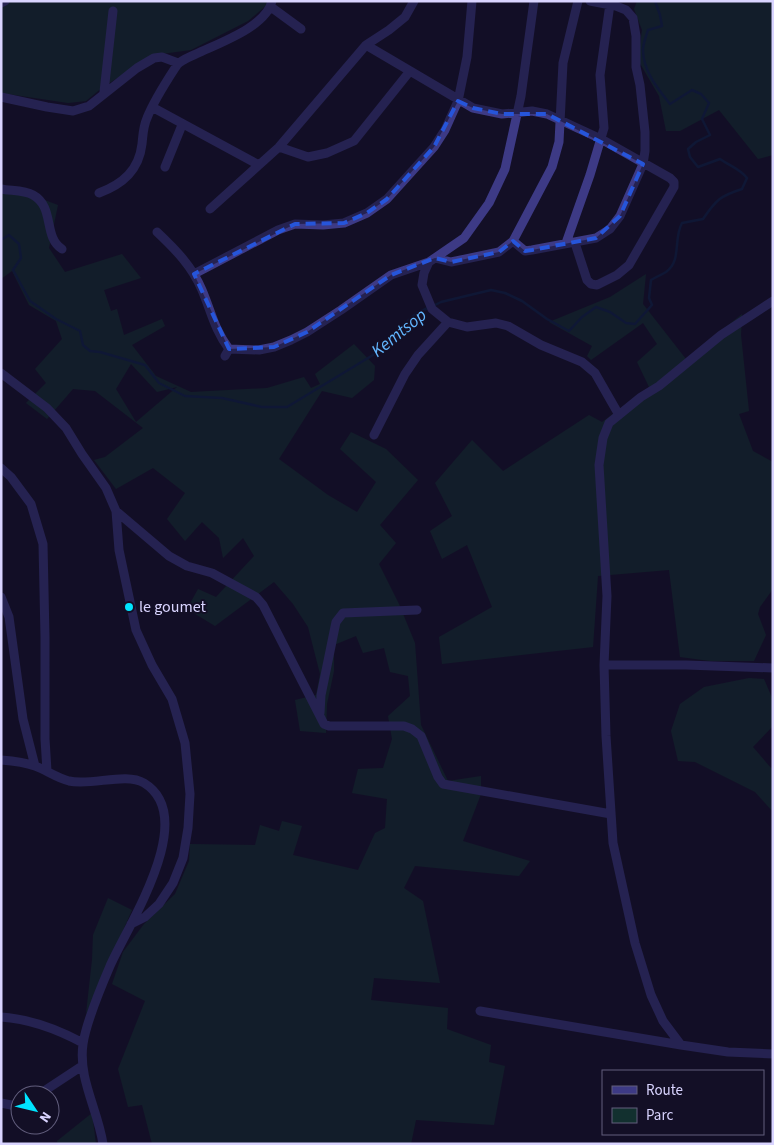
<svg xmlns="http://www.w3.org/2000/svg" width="774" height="1145" viewBox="0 0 774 1145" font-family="'Source Sans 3',sans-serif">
<rect width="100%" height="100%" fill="#130f26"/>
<!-- green -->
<path fill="#12302f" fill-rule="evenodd" d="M1,1H269L268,4L248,21L191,50L154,55L103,87L86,101L68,103L1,93Z
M637,1H773V155L758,159L719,110L680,131H666L659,96L638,60L642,30L634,9Z
M1,184L58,205L49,248L65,272L122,254L141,278L104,290L111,311L117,309L124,335L162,319L165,326L132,345L156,376L191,392L267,388L304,377L311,388L320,384L315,374L354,344L375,366L374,380L352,398L322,391L279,459L328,495L357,512L376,482L340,449L351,432L386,449L418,480L380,525L396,543L379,564L399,604L415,643L421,725L448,781L481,776V794L463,841L530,861L519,876L415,866L404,888L423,901L440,983L374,978L371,1000L448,1008L447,1029L491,1045L489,1062L505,1066L494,1125L416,1120L411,1144H152L142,1105L128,1107L118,1069L145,1001L112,984L123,952L144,924L175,894L189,861L190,844L255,845L260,825L279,831L282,821L302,826L293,855L358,870L375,833L385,828L387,799L352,793L358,769L383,768L392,739L388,716L410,696L408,676L390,672L384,648L363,653L356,636L334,645V671L327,704L326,733L300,731L295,700L316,695L320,674L308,627L293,604L274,582L215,626L187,609L198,589L216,597L254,556L243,538L223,558L219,538L202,522L185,541L167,519L185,493L153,468L116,489L94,460L105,457L143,428L95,391L73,389L47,419L26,403L46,383L35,369L62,339L56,321L29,305L12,271L1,279ZM131,364L157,392L177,387L136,422L116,389Z
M646,274L643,304L686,359L742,314L741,335L749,411L739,414L753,451L773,462V589L760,607L758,614L766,635L754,661H710L680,657L669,570L598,576L593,647L442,664L439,637L492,607L467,545L442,559L430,531L452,516L435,483L472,440L503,471L589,415L602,422L649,387L637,362L657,344L643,323L591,360L587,356L592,346L549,322L610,297Z
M749,678L764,679L773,700V726L753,747L771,768L773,767V812L755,792L695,762L678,761L671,731L680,704L704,687Z
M108,898L132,910L86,1014L92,960L93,935Z
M92,1113L96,1144H58L57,1141Z"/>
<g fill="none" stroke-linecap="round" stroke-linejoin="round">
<!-- stream -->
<path stroke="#0c2248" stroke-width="2.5" d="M1,240L9,235L19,244L21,258L13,270L30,301L56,319L80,331L83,345L90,351L100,352L145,365L159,383L185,396L222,398L262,407H287L373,355L410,319L417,313L428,308
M433,306L441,302L491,290L505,293L522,301L547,319L569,331L582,317L596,307L610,312L626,323L635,324L652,305L649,298L651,280C656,277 661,275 666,272C682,261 673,239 682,223L703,219C716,200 720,196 742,189L747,178C740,169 730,166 720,159L698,167L690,157L688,149L696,142L710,135L702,119L709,103L701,94L692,90L670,104C658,89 643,71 643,50C643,44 646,36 648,30L662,26L660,15L655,1"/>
<!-- minor -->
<path stroke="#3d3a85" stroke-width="9" d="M1,3L5,1
M271,7L301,29
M366,45L473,108L502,114L532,111L547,114L601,139L670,178L674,182V187L629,265L617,275L597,285L591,284L587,280L575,243
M104,92L113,11
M1,97L47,107L73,111L89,106L137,68L154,58L162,57L178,63
M152,107L259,165
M279,147L308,157L327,153L354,141L410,71
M165,167L182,125
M1,189C11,191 24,190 33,195C55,207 43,237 62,249
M99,193C123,184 139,170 142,144C143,135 143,127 147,118C154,100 166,82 177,65C181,60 190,57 196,54C219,43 266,27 272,1
M210,209L279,147L366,45L389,30L405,17L414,1
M157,232C175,249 192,266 202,290C211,311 215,331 229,349
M513,241L525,251L532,250L596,238L610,229L620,216L643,164L645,151V132L640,85L636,67V36L633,18L626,10L616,6L590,1
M566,243L590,175L604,128L600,75L610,4
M435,258L451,262L499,252L513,241L552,167L559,142L563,63L578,1
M429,262L424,273L422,285L432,309L448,322L467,327L496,323L508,326L541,345L582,362L595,373L619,415
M194,274L278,230L295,224L323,225L344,223L367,213L387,199L434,147L445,130L458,101L467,57L472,1
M773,301L721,335L659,386L641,397L609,423L603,438L599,465L607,596L604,665L606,736L613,843L635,943L651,995L663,1021L681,1045L728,1052L773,1054
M225,356L229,349L259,350L274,347L291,340L307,332L341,310L391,275L429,262L464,238L489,203L505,169L521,96L534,1
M1,373L47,408L66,428L82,454L106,488L116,511L119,550L136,630L152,665L172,699L185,743L190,794L188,828L183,858L173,883L159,904L145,917L131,924
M374,435L405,374L418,355L448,322
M1,468L11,477L31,504L43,544L45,637V739L47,771
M116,511L169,556L187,566L212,573L256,597L263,605L324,724L329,726H404L412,729L421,736L438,777L443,784L611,814
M1,597L9,617L23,719L35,766
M604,665H686L773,668
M320,713L321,695L336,622L343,613L417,610
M1,760C13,761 24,762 35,766C46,770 57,778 69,781C92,786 126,772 144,783C200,817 128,925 110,966C101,987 86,1022 83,1044C78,1079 98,1110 103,1144
M480,1011L681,1045
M1,1017C31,1019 57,1029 83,1043
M38,1095L82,1066
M1,1103L16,1106L20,1104"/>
</g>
<!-- marked area -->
<path d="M0 0H774V1145H0ZM458,101L473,108L502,114H547L643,164L620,216L596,238L532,250L525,251L513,241L499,252L451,262L435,258L391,275L307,332L274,347L229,349L194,274L295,224L344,223L367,213L387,199L434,147Z" fill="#130f26" fill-opacity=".55" fill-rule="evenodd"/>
<path fill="none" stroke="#2655da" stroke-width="4" stroke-dasharray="10 6" stroke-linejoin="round" d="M458,101L473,108L502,114H547L643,164L620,216L596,238L532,250L525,251L513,241L499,252L451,262L435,258L391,275L307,332L274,347L229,349L194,274L295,224L344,223L367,213L387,199L434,147Z"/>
<!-- markers -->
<circle fill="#00e5ff" stroke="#130f26" stroke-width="2" cx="129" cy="607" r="5"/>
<g text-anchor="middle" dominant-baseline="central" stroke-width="4" stroke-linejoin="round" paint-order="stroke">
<!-- poi labels -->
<g font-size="16" fill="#d9d4ff" stroke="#130f26" text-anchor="start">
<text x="139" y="607">le goumet</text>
</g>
<!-- water labels -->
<g font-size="18" font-style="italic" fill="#62b6ff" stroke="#130f26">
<text transform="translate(399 333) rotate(-39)">Kemtsop</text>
</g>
</g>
<!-- border -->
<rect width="774" height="1145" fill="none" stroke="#d9d4ff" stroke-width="5"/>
<!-- legend -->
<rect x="602" y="1070" width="162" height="65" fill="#130f26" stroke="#625e7d"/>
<rect x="612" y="1086" width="25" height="8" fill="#3d3a85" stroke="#625e7d"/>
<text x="646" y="1095" font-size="15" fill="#d9d4ff">Route</text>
<rect x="612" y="1108" width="25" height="15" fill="#12302f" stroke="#625e7d"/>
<text x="646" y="1120" font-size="15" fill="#d9d4ff">Parc</text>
<!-- north arrow -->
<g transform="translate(35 1110) rotate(125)"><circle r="24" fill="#130f26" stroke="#625e7d"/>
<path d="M0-4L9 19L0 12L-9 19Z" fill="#00e5ff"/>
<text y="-8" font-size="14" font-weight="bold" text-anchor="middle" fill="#d9d4ff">N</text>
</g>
</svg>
